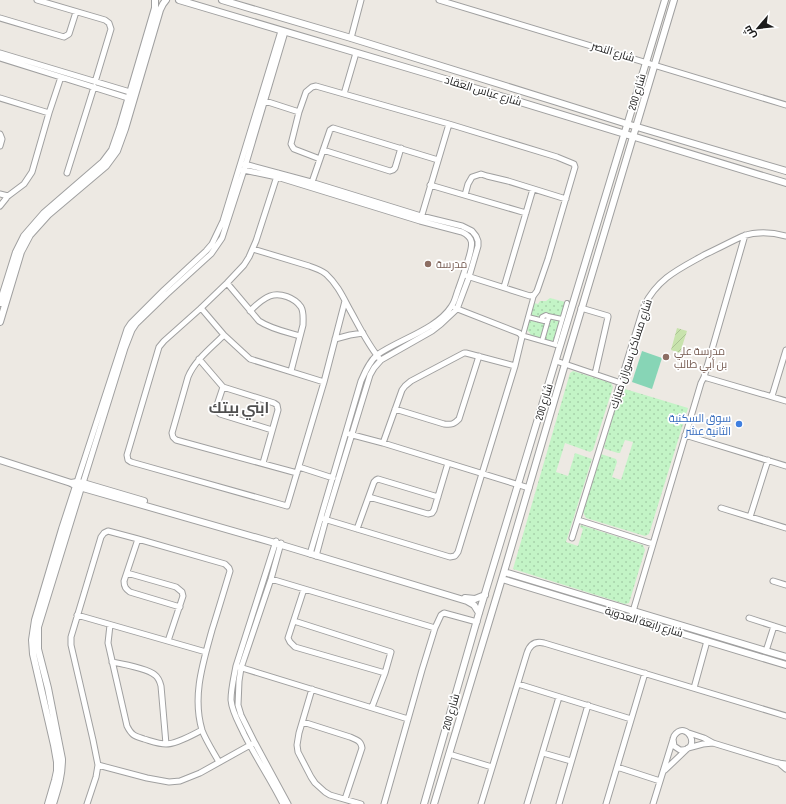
<svg xmlns="http://www.w3.org/2000/svg" width="786" height="804" viewBox="0 0 786 804" font-family="'Sofia Sans Condensed',Cairo,sans-serif">
<defs>
<pattern id="park-dots" width="8" height="8" patternUnits="userSpaceOnUse"><rect width="8" height="8" fill="#c3f4c6"/><path d="M2 2h.1M6 6h.1" fill="none" stroke="#a7d1aa" stroke-width="1.8" stroke-linecap="round"/></pattern>
<pattern id="garden-furrows" width="10" height="10" patternUnits="userSpaceOnUse"><rect width="10" height="10" fill="#c8e3ad"/><path d="M-1 1l2-2M0 10L10 0M9 11l2-2" fill="none" stroke="#abc294"/></pattern>
</defs>
<rect width="100%" height="100%" fill="#ede9e3"/>
<!-- park -->
<path fill="url(#park-dots)" d="M550,298L569,303L557,344L532,337L529,332L525,329L534,303L538,304L540,301H546Z
M645,307L648,308L625,389L688,408L649,534L645,536L586,518L583,512L601,454L616,459L617,462L612,477L621,480L633,442L625,440L620,453H618L605,449L604,447Z
M573,371L611,383L613,387L593,450L590,452L565,443L556,472L568,476L575,453L592,459L566,542L578,546L583,529L580,527L581,525L643,545L645,550L629,603L625,604L513,569L570,373Z"/>
<!-- garden -->
<path fill="url(#garden-furrows)" d="M677,328L687,331L680,353L671,350Z"/>
<!-- pitch -->
<path fill="#87d5b6" d="M642,351L662,358L652,389L632,382Z"/>
<g fill="none" stroke-linecap="round" stroke-linejoin="round">
<!-- pedestrian casing -->
<g stroke="#a0a0a0" stroke-width="6">
<path id="pedestrian" d="M548,316L562,319
M528,317L544,321
M521,335L556,345
M523,335L534,295
M542,341L548,320L549,317L546,315L542,317V318L544,321L548,320
M555,344L567,303"/>
</g>
<!-- minor casing -->
<g stroke="#a0a0a0" stroke-width="7">
<path id="minor" d="M37,0L105,20L109,23L111,29L95,82
M439,0L786,105
M0,18L64,37L69,34L76,12
M351,38L361,0
M0,53L130,92
M0,58L128,98
M344,94L356,53
M0,98L49,113
M265,101L299,112
M0,134L2,139L0,146
M323,150L390,171L393,170L395,168L401,148
M320,159L294,149L292,146L291,144L299,112L306,92L312,87L316,86L449,124L557,157L574,164L575,167L548,259L537,291L534,295L530,296L467,276
M241,163L311,182L421,216L462,226L472,231L476,236L478,241V246L469,277L457,309L441,324L432,331L381,360L374,368L370,375L326,519L316,556
M239,169L277,177L420,221L462,232C475,238 472,246 469,257C466,268 462,279 458,290C456,295 455,302 451,307C437,329 398,340 377,355C369,362 365,372 361,381L310,554
M67,173L94,87
M278,173L256,241L249,257L244,265L227,283L201,308L164,341L159,347L127,455L128,460L131,462L287,506L324,382L345,301
M311,185L330,130L333,128L438,160
M430,185L526,213
M0,194L8,196
M465,195L468,184L472,177L481,174L487,176L508,181L566,199
M0,206L8,196L24,184L32,172L49,113L61,77
M421,218L449,124
M253,249L309,266C315,268 321,270 326,274C337,284 343,297 350,310C359,326 367,343 379,358
M227,283L259,321C271,329 286,332 300,336
M504,287L533,189
M201,308L224,335L250,359L324,382
M581,308L608,316V317L595,374
M250,311C256,305 262,299 270,296C280,292 295,298 301,307C304,312 303,319 303,325L291,371
M224,335C211,348 195,360 188,377L172,433L173,437L176,440L297,473
M335,339L350,335L363,333
M199,359L223,387L274,403L277,405L278,410L263,463
M556,361L621,383
M704,377L745,235
M223,387L216,408L217,411L220,414L272,430
M772,396L786,350
M395,409L444,424C452,425 454,424 459,419L479,356
M349,434L383,443L529,488
M685,435L786,466
M383,443L402,390L405,386L411,381L464,353H466L515,366
M299,467L333,478
M77,482L127,329L131,323L164,290L206,251L212,244L223,221L281,31
M83,483L125,348L132,330L136,324L167,294L211,254L222,238L244,170L285,32
M369,497L428,514L432,513L434,510L448,463
M721,508L786,528
M750,517L768,460
M324,519L450,557L455,556L458,552L515,366L522,337L521,335L519,333L455,308
M578,520L653,544
M357,529L374,482L376,480L378,479L438,497
M572,538L644,306C658,278 679,269 704,255C717,249 730,242 743,236C758,231 771,232 786,236
M138,539L124,581C124,587 126,589 130,592L180,607
M276,541L236,666C234,677 231,689 231,700C232,712 239,723 244,734C256,758 271,780 283,804
M281,543L271,579L241,668L239,681L238,705L241,715L255,743L288,804
M127,573L176,587L182,592L183,596L168,641
M271,579L435,628L422,670L384,804
M773,581L786,585
M304,589L288,638L290,642L295,647L385,673
M77,615L206,652
M631,618L701,383L704,377L786,401
M749,618L786,630
M294,621L391,652L385,673L372,707
M110,625L108,643L127,726C132,736 135,736 144,739C151,741 159,744 166,744C177,744 192,735 202,730
M435,628L441,615L444,613L477,622
M766,651L774,626
M112,662C123,664 148,669 155,675C159,678 160,682 161,686L166,744
M239,667L408,719
M518,684L631,719
M694,688L707,641
M312,689L299,733L297,745L298,752L311,777L315,783L325,792L330,795L361,804
M303,722L350,737C357,740 361,741 362,748L345,799
M689,733L704,738L713,743L778,763L786,764
M688,748L703,744L713,743
M543,753L571,761
M449,754L492,767
M779,763L786,769
M98,765L147,778L169,782L180,781L200,773L252,744
M617,767L660,781
M665,770L687,749
M87,804L96,777L98,765L93,740L71,645V637L101,537L104,533L108,531L138,539L225,564L229,568L230,571C224,591 218,611 212,630C203,663 192,696 202,730C205,739 214,753 219,762
M481,804L527,653C530,644 536,641 544,643L786,716
M527,804L559,697
M559,804L588,705
M606,804L645,673
M653,804L674,736C687,718 703,751 680,750L674,746L673,739"/>
</g>
<!-- tertiary casing -->
<g stroke="#a0a0a0" stroke-width="8">
<path id="tertiary" d="M179,0L435,76L786,183
M222,0L351,38L557,102L627,124L786,171
M0,303L16,252L24,236L44,213L103,162L112,150L120,127L155,8V0
M0,322L21,252L30,235L48,215L106,166L117,151L125,129L160,10L163,4L166,0
M0,460L71,483L76,486L275,543L467,601L474,605L479,613
M71,483L77,482L83,483L144,501
M504,572L786,657
M502,579L786,665
M465,598L475,599L485,595
M48,804L55,780L57,771V762L54,745L33,654L32,640L35,620L62,529L77,483
M53,804C58,788 62,776 62,759L48,688L38,649V627L82,484
M424,804L479,613L665,0
M434,804L504,572L565,364L674,0"/>
</g>
<!-- pedestrian -->
<use href="#pedestrian" stroke="#fff" stroke-width="4"/>
<!-- minor -->
<use href="#minor" stroke="#fff" stroke-width="5"/>
<!-- tertiary -->
<use href="#tertiary" stroke="#fff" stroke-width="6"/>
</g>
<!-- markers -->
<g fill="#8d6e63" stroke="#fff" stroke-width="1.5">
<circle cx="428" cy="264" r="4"/>
<circle cx="666" cy="357" r="4"/>
</g>
<circle fill="#3f7fe0" stroke="#fff" stroke-width="1.5" cx="739" cy="424" r="4"/>
<g text-anchor="middle" dominant-baseline="central" stroke-width="3.5" stroke-linejoin="round" paint-order="stroke">
<!-- street labels -->
<g font-size="11" fill="#1c1c1c" stroke="#fff">
<text transform="translate(613 52) rotate(17)">شارع النصر</text>
<text transform="translate(483 91) rotate(17)">شارع عباس العقاد</text>
<text transform="translate(637 92) rotate(-73)">شارع 200</text>
<text transform="translate(631 354) rotate(-72)">شارع مساكن سوزان مبارك</text>
<text transform="translate(544 402) rotate(-73)">شارع 200</text>
<text transform="translate(644 622) rotate(17)">شارع رابعة العدوية</text>
<text transform="translate(451 712) rotate(-74)">شارع 200</text>
</g>
<!-- education labels -->
<g font-size="11" fill="#785e54" stroke="#fff" text-anchor="start">
<text x="436" y="264">مدرسة</text>
<text x="674" y="351">مدرسة علي<tspan x="674" dy="13">بن أبي طالب</tspan></text>
</g>
<!-- shop labels -->
<g font-size="11" fill="#366cbe" stroke="#fff" text-anchor="end">
<text x="731" y="418">سوق السكنية<tspan x="731" dy="13">الثانية عشر</tspan></text>
</g>
<!-- district labels -->
<g font-size="15" font-weight="bold" fill="#4f4f4f" stroke="#fff">
<text x="239" y="408">ابني بيتك</text>
</g>
</g>
<!-- north arrow -->
<g transform="translate(758 28) rotate(242)" stroke="#ffffff" stroke-width="3" paint-order="stroke">
<path d="M0-3L7 15L0 10L-7 15Z" fill="#1c1c1c"/>
<text y="-6" font-size="11" font-weight="bold" text-anchor="middle" fill="#1c1c1c">ش</text>
</g>
</svg>
